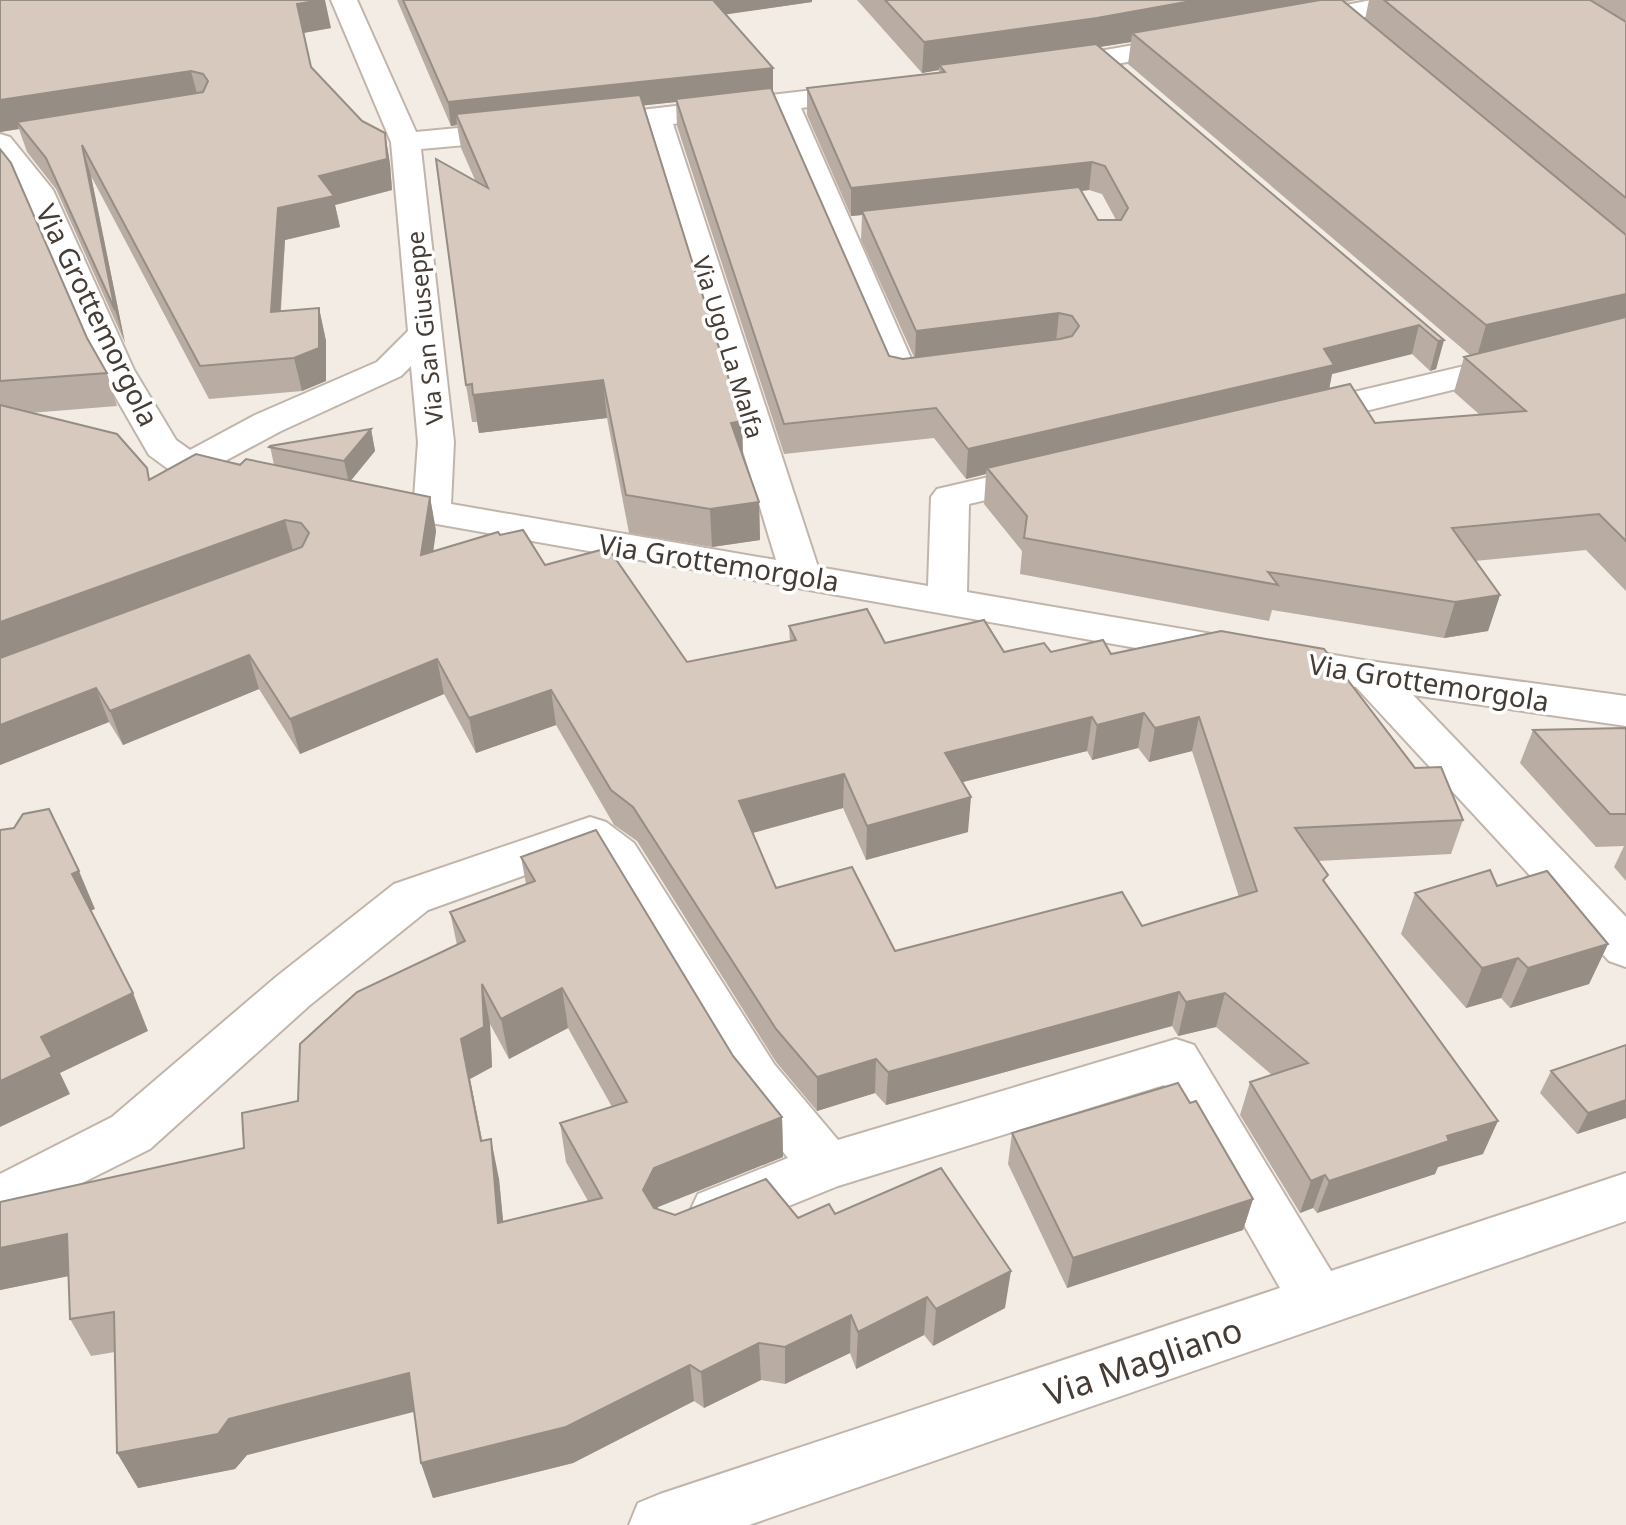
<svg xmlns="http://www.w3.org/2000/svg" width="1626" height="1525" viewBox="0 0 1626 1525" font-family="'Noto Sans',sans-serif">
<rect width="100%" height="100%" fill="#f3ece5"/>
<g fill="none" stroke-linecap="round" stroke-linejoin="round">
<!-- minor casing -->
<g stroke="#c1b5ab" stroke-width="4">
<path id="minor" d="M331,0H357L416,132L520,122L530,125L535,131L530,137L520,140L421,149L454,442L451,504L776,560L645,127L589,134L579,131L575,125L579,119L589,116L866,84L876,86L880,92L876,98L801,108L913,363L939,360L951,363L956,370L951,377C931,382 909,387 889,382L884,375L773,112L673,124L818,567L928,586L931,497L937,489L1041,465L1054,468L1060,476L1054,484L969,504L967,592L1369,661L1626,696V726L1413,695L1626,917V967L1609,961L1356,687L363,511L357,503L363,495L376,491L414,498L418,442L411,366L401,376L281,431L223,462L251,468L257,476L251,484L238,487L175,474L149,455L100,370L24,192L0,162V134L10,137L53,190L134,370L176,440L190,450L255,415L377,362L408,331L391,142Z
M1371,0H1422L1409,8L1297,31L1288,29L1284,23L1288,17Z
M1186,36L1196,38L1199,44L1196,50L1053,75L1043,73L1039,67L1043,61L1053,59Z
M1626,328V348L1303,426L1290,423L1285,415L1290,407Z
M590,817L606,822L634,843L774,1064L838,1140L1176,1039L1194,1045L1331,1271L1626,1173V1221L749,1525H629L638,1503L660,1494L1280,1288L1164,1085L838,1186L717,1235L698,1228L690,1211L698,1194L788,1158L738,1094L602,867L584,854L428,910L310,1005L150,1149L0,1224V1174L112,1117L276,977L394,884Z"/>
</g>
<!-- minor -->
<use href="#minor" fill="#fff" fill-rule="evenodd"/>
</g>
<!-- wall -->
<path fill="#b9ada3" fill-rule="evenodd" d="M0,0L331,28L303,33L311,67L362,121L385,133L390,164L392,190L335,205L340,227L285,240L281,311L319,308L326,341V381L302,391L209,399L91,176L125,343L56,189L27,152L19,129L0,132Z
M397,0H812V2L725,14L773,92L889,356L903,359L914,357L861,240L862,215L851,216L807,115V88L939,73V70L922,73L857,0H1357L1345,2L1365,19L1369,0H1626V591L1586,550L1475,561L1500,595L1488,631L1444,638L1272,610L1269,621L1020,574L1022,551L984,504L986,474L966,479L934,438L784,454L677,126L676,102L644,105L742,421L743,455L759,502L760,540L712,547L629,533L607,418L479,433L477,422H472L466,385L475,180L461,148L457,125L451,126ZM1131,42L1128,64L1471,356L1464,357L1454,392L1480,415L1375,423L1329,389L1332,374L1412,354L1430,371L1436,369L1444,340L1100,47ZM1089,190L1102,194L1116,220H1098L1081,191Z
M0,149L87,338L107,373L117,406L30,413L150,479L240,465H274L270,446L371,429L375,451L350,481L430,497L436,531L433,551L500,535L687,662L790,642L789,626L885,643L1004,652L1111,654L1415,768L1463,820L1451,854L1318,861L1326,884L1483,1154L1438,1167L1435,1174L1317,1213L1313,1208L1300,1213L1240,1115L1250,1082L1272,1075L1216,1027L1178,1036L1172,1026L886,1105L875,1093L817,1111L776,1062L637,841L614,825L556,725L476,753L444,694L300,754L259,689L123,745L109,722L0,765ZM1138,748L1149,762L1192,751L1239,897L1142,926L895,951L776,888L753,833L843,808L866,860L968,832L962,782L1087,751L1092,760Z
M1626,728V881L1614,867L1624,846L1596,847L1520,763L1533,730Z
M521,857L733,1056L782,1117L783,1157L658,1207L657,1209L675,1215L798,1218L835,1214L1005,1308L933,1346L924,1335L856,1369L850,1353L785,1384L761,1380L704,1408L694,1401L573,1463L433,1498L421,1463L414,1411L247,1455L235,1469L138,1488L115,1352L91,1356L70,1319L69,1276L0,1290V1202L244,1148L298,1101L457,945L450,912L526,884ZM490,1024L509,1059L568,1028L612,1107L560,1123L566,1162L588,1201L503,1222L499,1179L482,1141L470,1079L492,1067Z
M1415,893L1608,944L1589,984L1510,1008L1501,998L1466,1008L1401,934Z
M1626,1045V1118L1577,1134L1540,1093L1551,1071Z
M1190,1103L1253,1199L1243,1230L1067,1288L1008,1164L1012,1133Z"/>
<!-- shaded-wall -->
<path fill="#968d85" d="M321,0H325L331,28L303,33L297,4Z
M708,0H812V2L708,17Z
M1197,0H1315L1313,9L1132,33L1131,42L1093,48L939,65V70L922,73L924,42Z
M773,68V92L677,102L676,99V102L461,125L456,114L457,125L451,126L448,102Z
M191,71L199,101L17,122L19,129L0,132V100Z
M385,133L390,164L392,190L335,205L340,227L285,240L278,345L271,312L278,208L319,176Z
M82,145L91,176L125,343L115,310Z
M1092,162L1089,190L863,214L862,211V215L851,216V188Z
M1626,271V323L1476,360L1486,325Z
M319,308L326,341V381L302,391L294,358Z
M1059,313L1056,342L915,360L916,331Z
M1419,325L1412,354L1332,374L1328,395L987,468L986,474L966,479L968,449L1324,349Z
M1444,340L1436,369L1430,371L1438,341Z
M603,380L607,418L479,433L473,395Z
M742,421L743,459L731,423Z
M371,429L375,451L349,483L344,461Z
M430,497L436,531L428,589L421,555Z
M759,502L760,540L712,547L710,509Z
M285,520L294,554L0,662V622Z
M1500,595L1488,631L1444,638L1455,602Z
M249,655L259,689L123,745L110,711Z
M437,659L444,694L300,754L290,719Z
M96,688L109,722L0,765V725Z
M551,690L556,725L476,753L469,718Z
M1144,713L1138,748L1092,760L1097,725Z
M1092,717L1087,751L943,787L945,753Z
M1199,717L1192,751L1149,762L1155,728Z
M844,774L843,808L741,836L739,801Z
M971,797L968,832L866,860L867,826Z
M79,871L95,909L88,912L72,874Z
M1608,944L1589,984L1510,1008L1528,968Z
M1518,958L1501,998L1466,1008L1482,968Z
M482,984L490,1024L492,1067L470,1079L490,1180L461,1039Z
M562,988L568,1028L509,1059L501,1019Z
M1179,992L1172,1026L886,1105L888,1072Z
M133,993L148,1031L60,1073L70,1094L0,1127V1081L41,1037Z
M1225,993L1216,1027L1178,1036L1186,1002Z
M876,1059L875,1093L817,1111V1077Z
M1626,1100V1118L1577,1134L1588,1113Z
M782,1117L783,1157L658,1207L647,1228L643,1190L654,1168Z
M1498,1121L1483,1154L1438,1167L1435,1174L1317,1213L1329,1181L1447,1136Z
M491,1139L499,1179L507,1261L498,1223Z
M1325,1175L1313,1208L1300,1213L1311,1181Z
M1253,1199L1243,1230L1067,1288L1073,1258Z
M67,1234L88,1272L0,1290V1248Z
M1011,1271L1005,1308L933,1346L936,1309Z
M927,1297L924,1335L856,1369L858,1332Z
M851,1315L850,1353L785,1384V1347Z
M759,1343L761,1380L704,1408L701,1372Z
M690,1365L694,1401L573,1463L433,1498L421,1463Z
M409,1373L421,1410L247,1455L235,1469L138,1488L117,1453L229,1419Z"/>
<!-- building -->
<path fill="#d7c9be" stroke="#968d85" stroke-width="2" fill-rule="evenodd" d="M0,0H321L297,4L311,67L362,121L385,133L387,159L319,176L334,196L278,208L271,312L319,308V348L294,358L200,366L82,145L115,310L46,158L17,122L203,92L208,81L203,74L191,71L0,100Z
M403,0H713L773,68L448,102Z
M885,0H1197L1097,18L924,42Z
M1320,0H1342L1626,235V294L1486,325L1132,33Z
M1384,0H1590L1626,22V198Z
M1096,44L1444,340L1438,341L1419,325L1324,349L1334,365L968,449L936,408L784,424L676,99L771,88L889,356L903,359L1060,339L1072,336L1079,326L1072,316L1059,313L916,331L862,211L1079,187L1098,220H1121L1128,208L1105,166L1092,162L851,188L807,88L945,72L939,65Z
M640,95L742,421L731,423L759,502L710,509L626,495L603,380L473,395L472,384L466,385L436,159L488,188L456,114Z
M0,149L11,163L87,338L107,373L0,381Z
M1626,317V541L1599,514L1452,528L1500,595L1455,602L1268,572L1278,585L1024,538L1027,516L987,468L1350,384L1375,423L1526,411L1464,357Z
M0,405L117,434L147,468L149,480L196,454L240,465L246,459L430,497L421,555L498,532L500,535L523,530L545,565L608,548L687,662L796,640L789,626L867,609L885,643L984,620L1004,652L1044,643L1051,652L1103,640L1111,654L1221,631L1324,649L1415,768L1441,767L1463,820L1295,828L1328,875L1323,880L1498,1121L1447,1136L1449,1141L1329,1181L1325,1175L1311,1181L1250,1082L1308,1063L1225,993L1186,1002L1179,992L888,1072L876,1059L817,1077L776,1029L633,807L611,790L551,690L469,718L437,659L290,719L249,655L110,711L96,688L0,725V658L302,547L309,533L301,523L285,520L0,622ZM1144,713L1155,728L1199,717L1257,891L1142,926L1122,892L895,951L852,867L776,888L739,801L844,774L867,826L971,797L945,753L1092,717L1097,725Z
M371,429L344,461L269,447L270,446Z
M1626,728V814H1610L1533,730Z
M49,809L79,871L72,874L133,993L41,1037L52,1057L0,1081V830L14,828L23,814Z
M596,830L733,1056L782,1117L654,1168L643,1190L654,1208L675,1215L766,1179L798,1218L829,1204L835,1214L941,1168L1011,1271L936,1309L927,1297L858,1332L851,1315L785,1347L759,1343L701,1372L690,1365L566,1427L421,1463L409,1373L229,1419L218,1434L117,1453L114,1312L70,1319L67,1234L0,1248V1202L244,1148L242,1113L298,1101L300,1044L357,992L465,941L450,912L535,881L521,857ZM482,984L501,1019L562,988L627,1102L560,1123L602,1198L498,1223L491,1139L481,1141L461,1039L484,1027Z
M1490,870L1497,886L1547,871L1608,944L1528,968L1518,958L1482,968L1415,893Z
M1626,1045V1100L1588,1113L1551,1071Z
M1178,1083L1190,1103L1196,1101L1253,1199L1073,1258L1012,1133Z"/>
<g text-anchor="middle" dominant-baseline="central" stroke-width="7" stroke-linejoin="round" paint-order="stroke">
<!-- far-street labels -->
<g font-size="24" fill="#453c35" stroke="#fff">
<text transform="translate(424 328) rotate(-96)">Via San Giuseppe</text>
<text transform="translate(729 347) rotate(73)">Via Ugo La Malfa</text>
</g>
<!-- street labels -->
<g font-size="28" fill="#453c35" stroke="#fff">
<text transform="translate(98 315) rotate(64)">Via Grottemorgola</text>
<text transform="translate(719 562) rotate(9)">Via Grottemorgola</text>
<text transform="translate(1429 682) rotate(9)">Via Grottemorgola</text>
</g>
<!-- near-street labels -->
<g font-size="34" fill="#453c35" stroke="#fff">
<text transform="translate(1143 1361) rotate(-19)">Via Magliano</text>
</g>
</g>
</svg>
